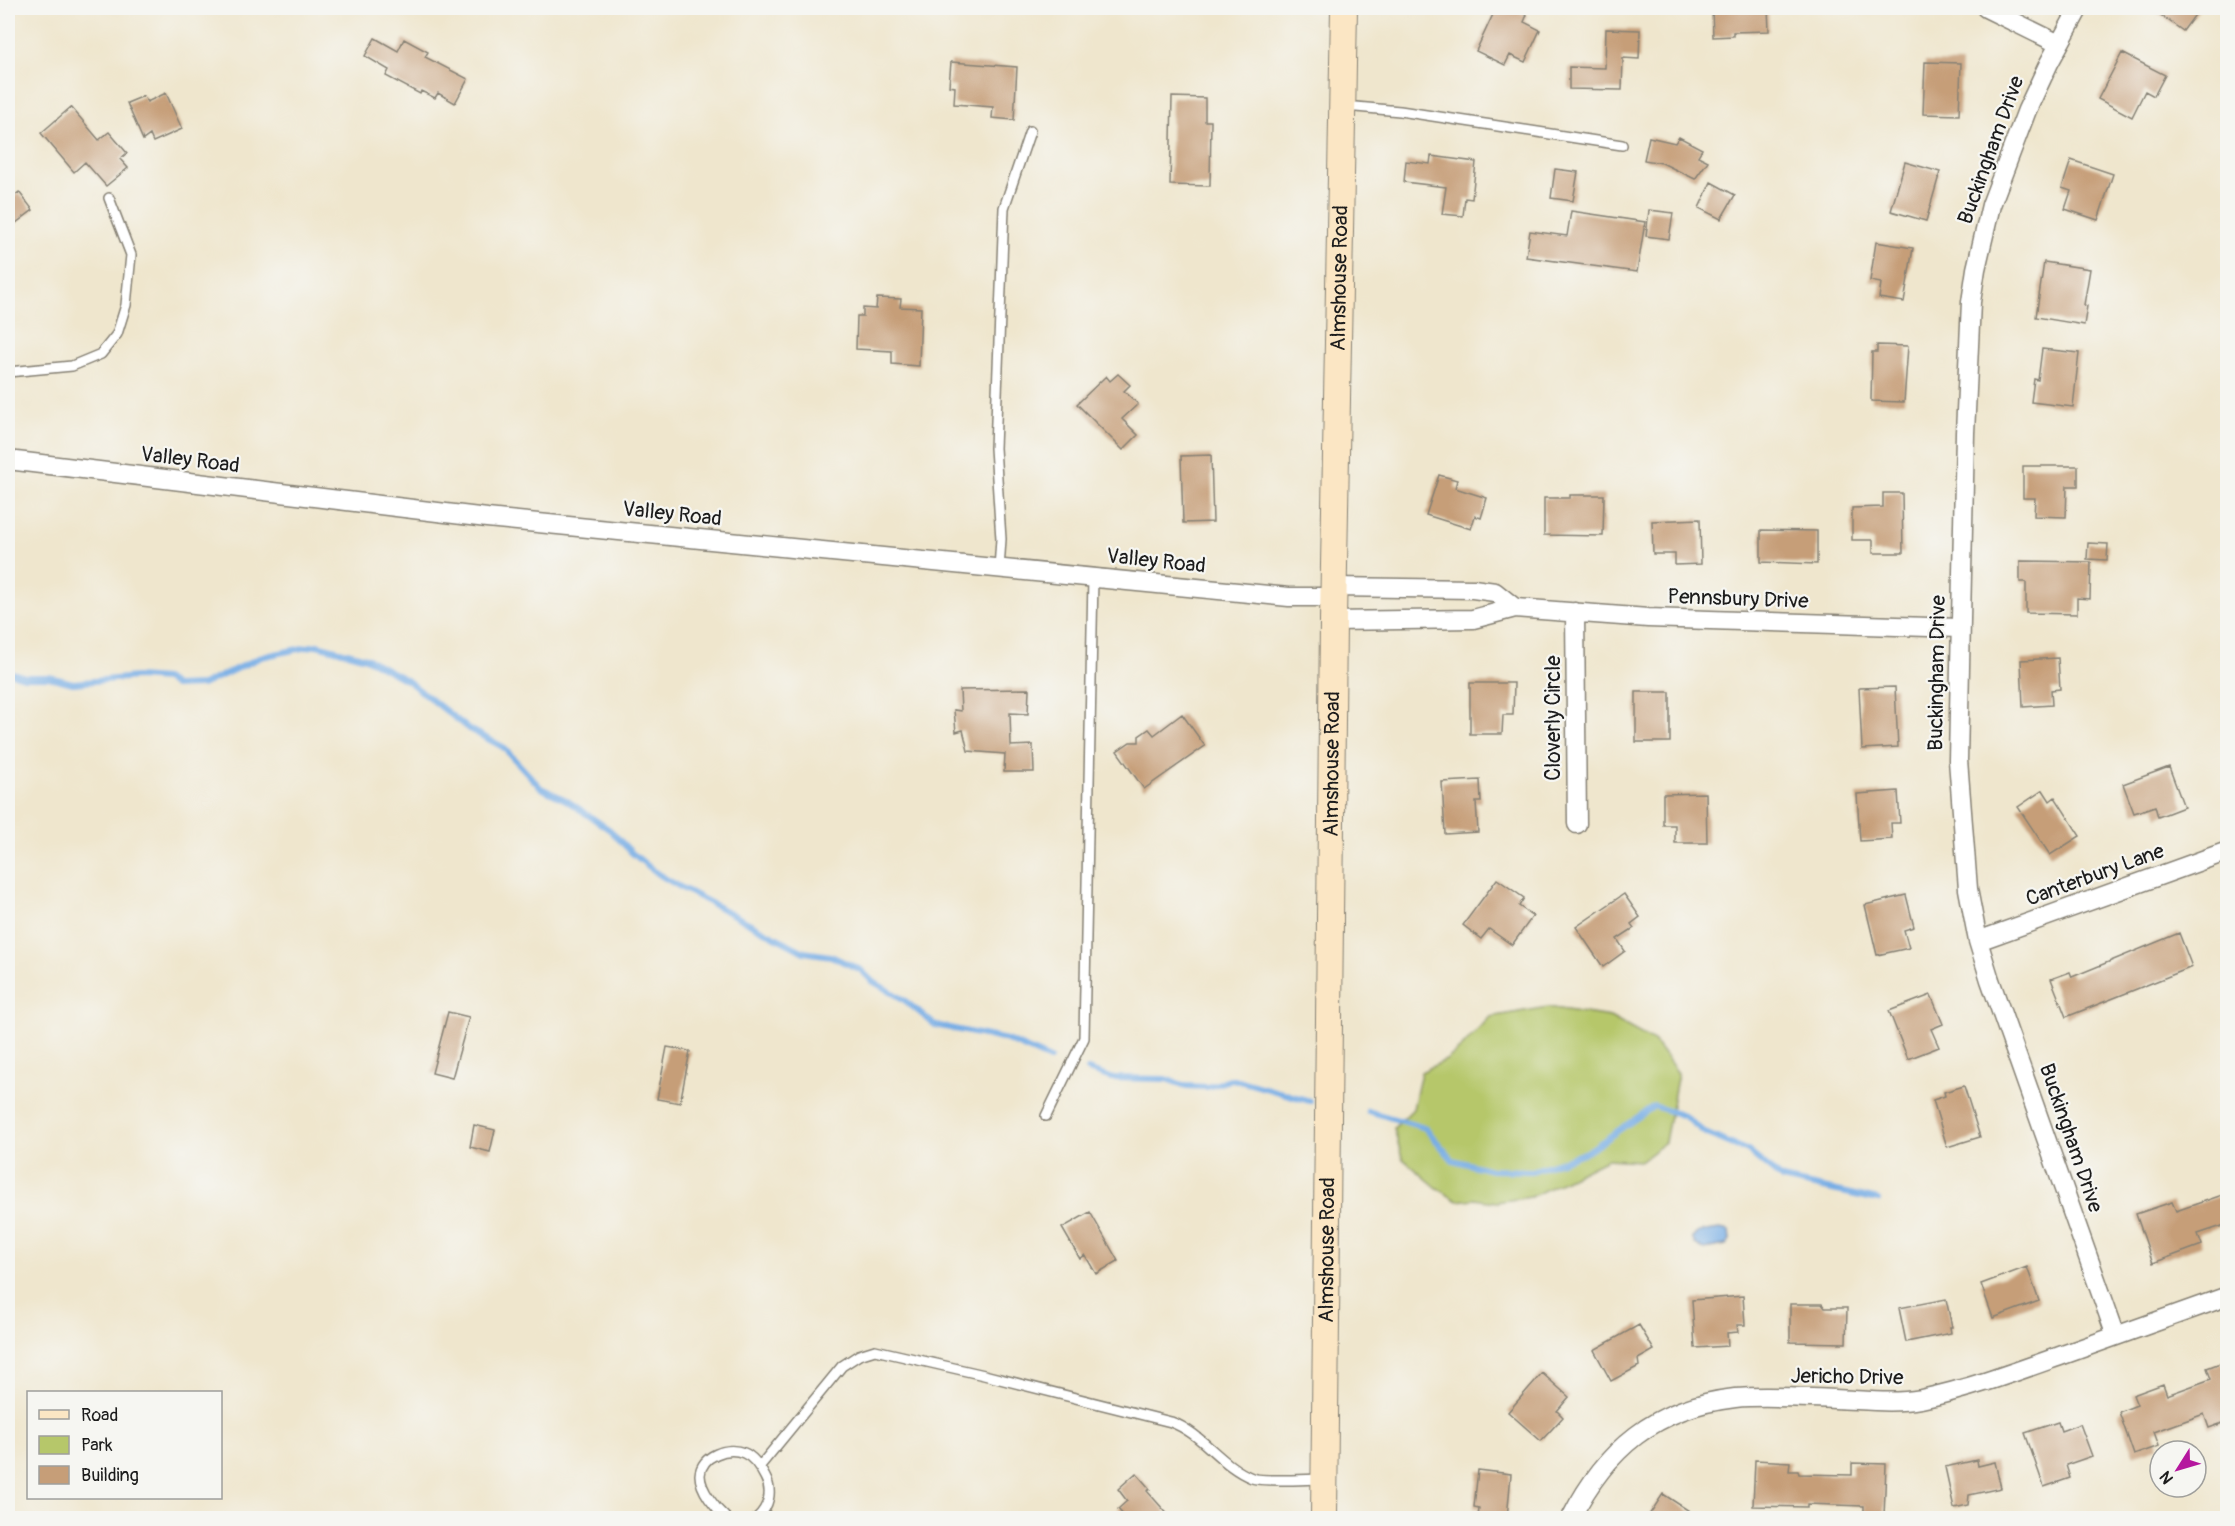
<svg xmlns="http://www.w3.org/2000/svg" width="2235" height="1526" viewBox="0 0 2235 1526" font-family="Pangolin,sans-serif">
<rect width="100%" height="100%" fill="#f6f6f2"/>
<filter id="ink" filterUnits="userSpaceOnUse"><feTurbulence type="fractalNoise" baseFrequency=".0167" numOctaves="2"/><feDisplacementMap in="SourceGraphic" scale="12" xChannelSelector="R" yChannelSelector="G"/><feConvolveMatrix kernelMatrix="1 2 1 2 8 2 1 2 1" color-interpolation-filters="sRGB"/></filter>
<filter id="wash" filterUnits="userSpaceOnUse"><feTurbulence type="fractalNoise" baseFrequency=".008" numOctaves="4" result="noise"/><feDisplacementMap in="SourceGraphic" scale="24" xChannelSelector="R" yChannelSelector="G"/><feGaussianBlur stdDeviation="1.35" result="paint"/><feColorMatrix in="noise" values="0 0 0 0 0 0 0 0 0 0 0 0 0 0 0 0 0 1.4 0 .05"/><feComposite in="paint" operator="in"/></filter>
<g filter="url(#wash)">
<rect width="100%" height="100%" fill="#efe6cd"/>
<!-- green -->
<path fill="#b6c76a" stroke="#697243" stroke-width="1.5" d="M1548,1007L1610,1017L1654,1041L1678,1073L1665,1142L1641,1161L1607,1159L1531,1197L1496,1202L1474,1199L1457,1201L1437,1188L1402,1158L1394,1128L1413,1109L1421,1072L1446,1060L1462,1047L1490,1017Z"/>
<!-- water -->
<path fill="#77ade5" stroke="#4a6480" stroke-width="1.5" d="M1720,1229L1729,1231L1730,1241L1726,1245L1704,1249L1695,1244L1692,1237L1699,1232Z"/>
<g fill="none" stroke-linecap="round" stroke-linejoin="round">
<!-- stream -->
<path stroke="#77ade5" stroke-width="6" d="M8,672L25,677H49L73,683L136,677L165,679L175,686L202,685L261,657L317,645L366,658L408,681L469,729L503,747L541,788L566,800L610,830L632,853L658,874L680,887L804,952L831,956L861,970L872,981L903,999L935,1025L1007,1040L1050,1059
M1088,1070L1111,1078L1166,1079L1186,1086L1207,1087L1233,1079L1310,1101
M1368,1111L1425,1128L1453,1160L1491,1170L1532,1171L1587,1152L1654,1106L1684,1116L1705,1133L1748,1151L1782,1179L1878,1200"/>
</g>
<g id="blocks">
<!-- building -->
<path fill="#c69e78" d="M1496,8H1511L1527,15L1524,22L1540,30L1525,62L1510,55L1505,65L1476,51Z
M1712,8H1768L1769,31L1733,32V36L1713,37Z
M2151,8H2200L2183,31Z
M1606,29L1640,30L1639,59L1623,58L1622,90L1569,89V67L1605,68Z
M375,38L398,51L404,39L428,52L425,57L468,79L455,103L438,93L435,98L421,91L420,94L386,76L389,70L365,56Z
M2122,53L2165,75L2154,96L2145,91L2132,117L2098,99Z
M951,62L1017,67L1014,120L992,118L993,107L954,104L955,87L949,86Z
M1925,62L1961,63L1959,115L1923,114Z
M166,93L182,129L153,142L150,135L143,140L127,103L144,96L147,102Z
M1172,97L1205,98V121H1211L1210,186L1170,185Z
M71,107L99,140L109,132L127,153L120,159L128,168L106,186L85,162L74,172L41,133Z
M1649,137L1675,143L1679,137L1702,149L1698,156L1708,161L1695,179L1662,163L1644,160Z
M1431,156L1476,162L1472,199L1465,198L1463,216L1442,214L1446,187L1404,182L1406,161L1430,164Z
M2071,160L2113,174L2098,220L2065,209L2071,191L2062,188Z
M1905,162L1940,172L1926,221L1891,211Z
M1555,169L1578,172L1573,201L1551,198Z
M1711,182L1735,195L1721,219L1699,208Z
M19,192L33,210L8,229V201Z
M1649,210L1673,213L1669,239L1646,236Z
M1571,211L1645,222L1637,272L1526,257L1530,231L1567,236Z
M1876,242L1913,248L1904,302L1879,298L1881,283L1870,281Z
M2044,262L2090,269L2084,305L2087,306L2084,325L2036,317Z
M877,298L901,299L900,307L921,308L919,366L892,364V351L856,349L857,316H863V308L876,309Z
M1877,345L1908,346L1904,402L1871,401L1872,352H1877Z
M2042,349L2079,353L2073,407L2031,402L2034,379L2038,380Z
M1118,374L1130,385L1124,391L1138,404L1122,419L1138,435L1123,450L1077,404L1106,376L1110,381Z
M1211,455L1213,522L1183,523L1181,456Z
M2023,466H2078V486H2067L2066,517L2034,516L2035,498H2023Z
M1439,475L1457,480L1455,488L1487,498L1481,518L1475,516L1471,529L1426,515Z
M1883,493H1902L1903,553H1873V540H1852V508L1883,507Z
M1570,495H1604L1603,536L1544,535V498H1570Z
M1700,519L1701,564L1675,565V554H1653L1652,521Z
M1761,530L1817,531V564L1761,562Z
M2088,543L2108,544L2107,560L2087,559Z
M2020,561L2091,562L2090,599L2077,598V614L2026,613V582H2020Z
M2058,658L2060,689L2051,690L2052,705L2023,707L2021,660Z
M1470,683H1514L1513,715H1503L1502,734H1470Z
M1895,687L1898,747L1862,749L1859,688Z
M1029,689L1028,714L1010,713L1011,746L1033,745L1034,772H1004L1005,754L968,751L963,730L956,732L954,710L961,711L960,690Z
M1636,692H1670V742H1636Z
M1182,714L1205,746L1144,789L1117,751L1130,742H1139V736L1149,729L1154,735Z
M2169,767L2184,807L2158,817L2155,806L2134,813L2123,784Z
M1480,780L1481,802H1476L1478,832L1445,834L1442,782Z
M2043,790L2050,801L2055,797L2080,836L2050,855L2018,807Z
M1898,791L1900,823H1891L1892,839L1860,841L1857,794Z
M1706,793L1707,843H1675V825H1663V794Z
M1497,879L1524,898L1519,906L1533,916L1512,945L1489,929L1481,939L1463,925Z
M1624,894L1640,917L1631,924L1634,928L1617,939L1625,951L1603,967L1576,927Z
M1906,895L1914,927L1904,930L1909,948L1877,955L1865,905Z
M2179,933L2192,967L2066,1017L2051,979L2070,972L2072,977Z
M1931,995L1943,1024L1931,1029L1939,1047L1908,1059L1889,1011Z
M448,1012L469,1017L452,1078L432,1073Z
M667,1047L690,1051L680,1103L657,1099Z
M1964,1086L1980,1137L1947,1147L1933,1100L1945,1096L1944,1092Z
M474,1125L495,1130L490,1152L470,1147Z
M2228,1193V1224L2198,1234L2202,1245L2153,1263L2136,1214L2172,1202L2176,1211Z
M1090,1212L1118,1261L1096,1274L1085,1255L1080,1259L1062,1228Z
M2027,1267L2039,1301L1993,1318L1981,1284Z
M1743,1296L1745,1325H1737L1738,1332L1727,1333L1728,1346L1695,1348L1692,1300Z
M1946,1299L1952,1327H1950L1951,1333L1906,1342L1899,1308Z
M1790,1304H1822L1825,1308H1847L1846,1343L1790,1342Z
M1639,1325L1654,1350L1638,1359L1639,1366L1611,1381L1594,1350Z
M2228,1360V1421L2209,1428L2204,1414L2154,1432L2159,1446L2134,1455L2119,1412L2137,1405L2133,1395L2163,1384L2167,1395L2211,1379L2207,1368Z
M1542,1373L1569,1397L1557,1411L1563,1417L1541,1441L1508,1412Z
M2058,1422L2061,1431L2080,1424L2092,1456L2066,1465L2070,1478L2044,1487L2025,1433Z
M1755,1460L1790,1462L1789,1471H1798L1799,1474L1852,1475V1463L1886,1464L1884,1518H1864V1506L1807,1504V1507L1753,1506Z
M1977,1460L1978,1466L1995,1462L2001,1488L1969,1495L1968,1505L1954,1508L1945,1467Z
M1478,1470L1511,1474L1507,1518H1478L1479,1508L1474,1507Z
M1136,1473L1150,1489L1147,1491L1171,1518H1126L1118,1509L1127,1501L1118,1489Z
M1663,1494L1700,1518H1647Z"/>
</g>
</g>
<g filter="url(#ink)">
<use href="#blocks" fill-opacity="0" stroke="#868174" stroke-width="1.5"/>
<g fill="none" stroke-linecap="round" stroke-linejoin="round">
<!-- lane casing -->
<g stroke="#868174" stroke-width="12">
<path id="lane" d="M1345,106L1400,111L1622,145
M8,372L72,366L101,354L117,334L126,305L131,255L109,198
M999,569L1001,539L995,448L1004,208L1030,131
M1046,1116L1084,1038L1093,578
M760,1466L842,1366L859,1355L875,1350L984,1375L1171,1422C1202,1433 1221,1466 1252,1478C1262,1482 1309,1479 1323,1479
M726,1518C716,1509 700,1490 700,1475C701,1456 727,1446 744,1453C754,1457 760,1467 765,1477C773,1491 769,1507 757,1518"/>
</g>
<!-- street casing -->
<g stroke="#868174" stroke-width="21">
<path id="street" d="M1986,8L2059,44
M2079,8L2049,63L2027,110L1991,205L1976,269L1971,302L1965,433L1958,760L1968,889L1978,941L1990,980L2116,1336
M8,460L487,518L1289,597H1334
M1334,587L1473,589L1495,592L1515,608
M1575,612L1577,824
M1333,621L1473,619L1515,608L1648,618L1960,628
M1978,941L2228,851
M1571,1518C1606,1449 1655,1407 1735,1398C1767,1395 1803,1398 1835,1399C1864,1400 1892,1404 1921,1399C1969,1389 2015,1372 2060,1356C2116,1336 2172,1316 2228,1296"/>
</g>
<!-- secondary casing -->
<g stroke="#868174" stroke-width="28">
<g id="secondary">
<path id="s1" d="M1324,1518L1333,621L1344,8"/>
</g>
</g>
<!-- lane -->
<use href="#lane" stroke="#fff" stroke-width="9"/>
<!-- street -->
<use href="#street" stroke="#fff" stroke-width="18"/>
<!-- secondary -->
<use href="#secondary" stroke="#fbe6c4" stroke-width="26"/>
</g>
</g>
<g text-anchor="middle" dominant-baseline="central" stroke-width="4.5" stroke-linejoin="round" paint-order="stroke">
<!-- street labels -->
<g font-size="21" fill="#1c1c1c" stroke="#f6f6f2">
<text transform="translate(1991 150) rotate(-70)">Buckingham Drive</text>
<text stroke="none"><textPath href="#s1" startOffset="1240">Almshouse Road</textPath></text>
<text transform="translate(190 460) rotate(7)">Valley Road</text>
<text transform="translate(672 514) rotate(6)">Valley Road</text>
<text transform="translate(1156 561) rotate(6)">Valley Road</text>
<text transform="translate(1738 599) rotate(2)">Pennsbury Drive</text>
<text transform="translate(1937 673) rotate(-89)">Buckingham Drive</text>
<text transform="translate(1553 718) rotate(-90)">Cloverly Circle</text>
<text stroke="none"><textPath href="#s1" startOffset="754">Almshouse Road</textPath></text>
<text transform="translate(2095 875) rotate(-20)">Canterbury Lane</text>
<text transform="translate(2071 1138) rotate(71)">Buckingham Drive</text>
<text stroke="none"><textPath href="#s1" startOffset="268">Almshouse Road</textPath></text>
<text transform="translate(1847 1377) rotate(1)">Jericho Drive</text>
</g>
</g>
<!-- margin -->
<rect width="2235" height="1526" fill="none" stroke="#f6f6f2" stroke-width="30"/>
<!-- legend -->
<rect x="27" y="1391" width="195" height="108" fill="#f6f6f2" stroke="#9f9f9c" stroke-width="1.5"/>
<rect x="39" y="1410" width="30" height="9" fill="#fbe6c4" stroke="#9f9f9c" stroke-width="1.5"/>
<text x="81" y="1421" font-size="18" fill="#1c1c1c">Road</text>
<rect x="39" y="1436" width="30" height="18" fill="#b6c76a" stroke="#9f9f9c" stroke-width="1.5"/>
<text x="81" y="1451" font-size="18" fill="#1c1c1c">Park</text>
<rect x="39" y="1466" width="30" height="18" fill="#c69e78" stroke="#9f9f9c" stroke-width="1.5"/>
<text x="81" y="1481" font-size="18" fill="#1c1c1c">Building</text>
<!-- north arrow -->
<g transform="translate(2178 1469) rotate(233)"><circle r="28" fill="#f6f6f2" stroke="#9f9f9c" stroke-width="1.5"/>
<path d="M0-4.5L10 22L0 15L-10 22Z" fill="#b5179e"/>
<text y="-9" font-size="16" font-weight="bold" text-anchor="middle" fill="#1c1c1c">N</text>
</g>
</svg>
